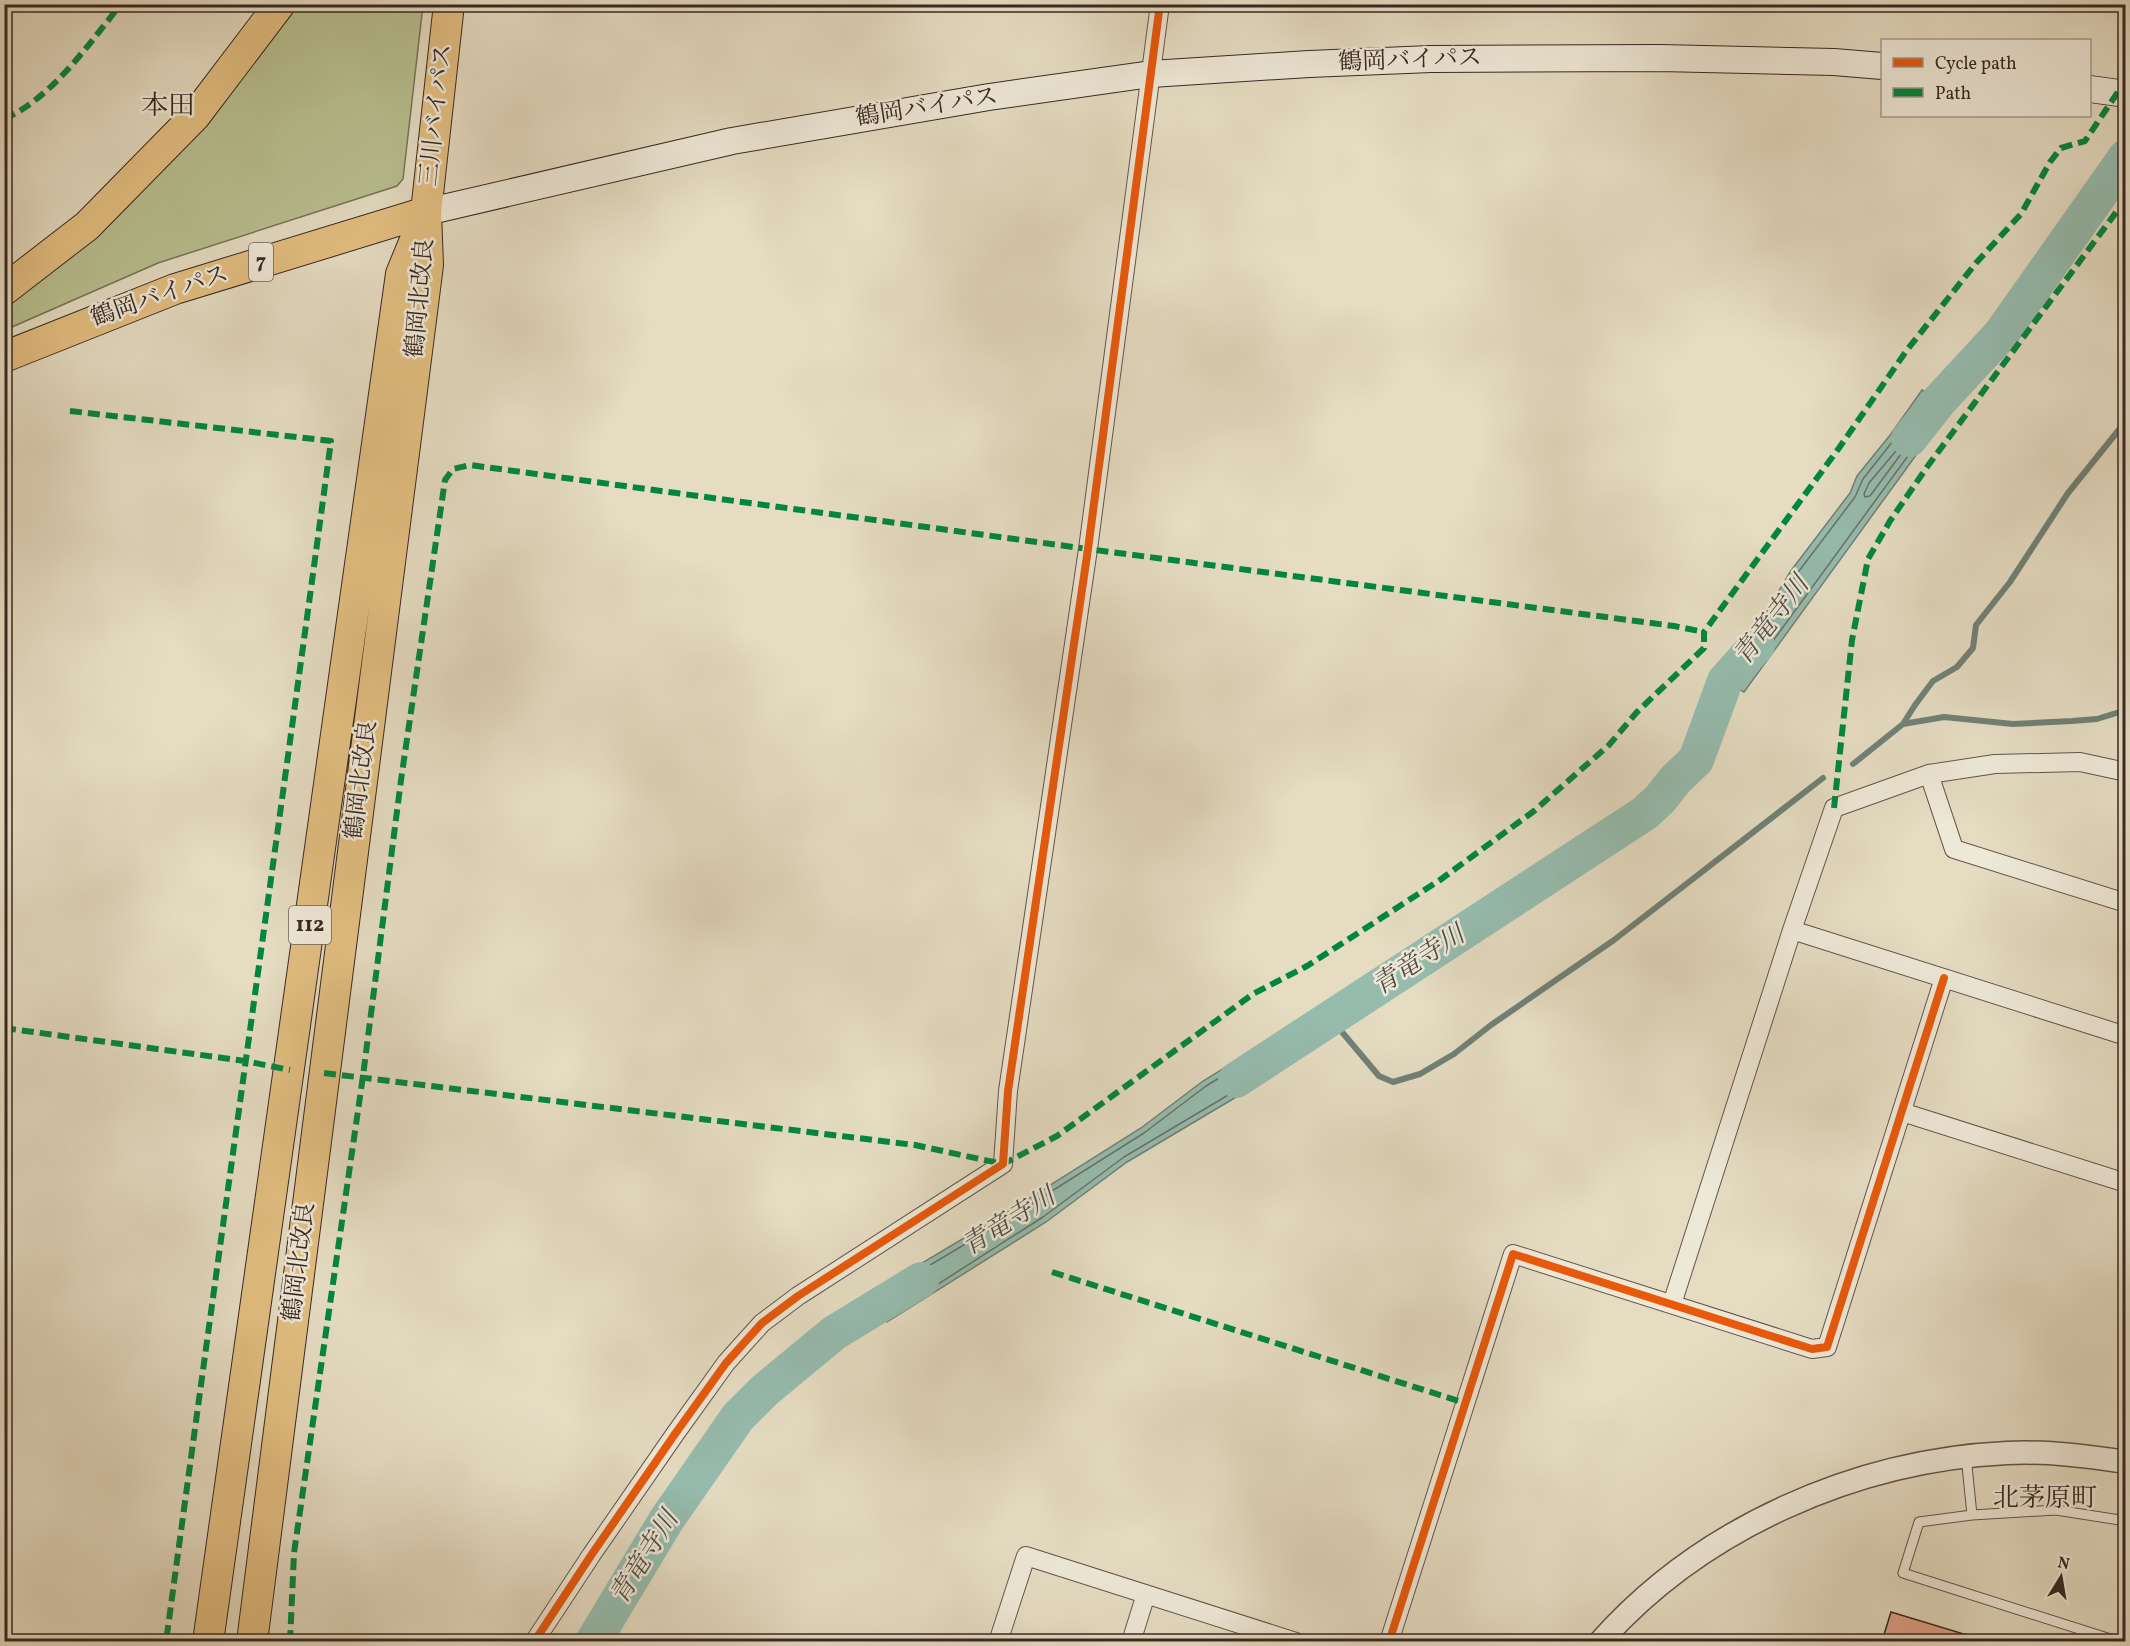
<svg xmlns="http://www.w3.org/2000/svg" width="2130" height="1646" viewBox="0 0 2130 1646" font-family="Vollkorn,'Noto Serif JP',serif">
<rect width="100%" height="100%" fill="#e5dcc2"/>
<filter id="stains"><feTurbulence type="fractalNoise" baseFrequency=".00333" numOctaves="4"/><feColorMatrix values="0 0 0 0 .2 0 0 0 0 .09 0 0 0 0 .02 0 0 0 .5 -.17"/></filter>
<radialGradient id="worn" r=".72"><stop offset=".6" stop-color="#630" stop-opacity="0"/><stop offset="1" stop-color="#630" stop-opacity=".3"/></radialGradient>
<!-- green -->
<path fill="#b8bf90" stroke="#78745a" stroke-width="1.5" d="M285,5H423L403,179L397,186L158,263L5,330V290Z"/>
<!-- water -->
<path fill="#96bcae" stroke="#708176" stroke-width="1.5" d="M1922,390L1951,407L1744,692L1717,677L1740,644L1763,618L1790,572L1850,493L1857,476L1891,434Z
M1265,1043L1283,1066L1248,1090L1127,1162L1046,1222L887,1322L872,1296L902,1275L1006,1213L1141,1128L1203,1081Z"/>
<g fill="none" stroke-linecap="round" stroke-linejoin="round">
<!-- shore -->
<path stroke="#677268" stroke-width="1.5" d="M1926,399L1939,408L1940,412L1743,682L1740,683L1729,677L1728,672L1768,621L1796,575L1855,497L1863,479L1896,437L1922,400Z
M1927,409L1929,414L1915,433L1911,434L1910,430L1924,410Z
M1901,445L1904,446V450L1870,496L1865,497L1864,494L1869,483Z
M1262,1052H1266L1274,1063L1273,1066L1245,1085L1124,1157L1043,1217L899,1309L891,1313L888,1312L881,1297L905,1280L1009,1218L1144,1133L1206,1086Z"/>
<!-- stream -->
<path stroke="#708176" stroke-width="6" d="M1903,724L1944,717L2013,724L2072,721L2097,719L2126,710
M1853,764L1903,724L1915,705L1933,681L1957,667L1973,648L1976,625L2010,582L2068,493L2126,421
M1331,1019L1379,1076L1393,1082L1420,1074L1454,1054L1491,1025L1614,940L1823,778"/>
<!-- river -->
<path stroke="#96bcae" stroke-width="36" d="M1909,439L1939,401L2001,334L2126,157
M1236,1080L1645,813L1660,799L1676,779L1696,760L1725,681L1757,645
M593,1642L667,1519L738,1417L764,1391L834,1333L921,1280"/>
</g>
<!-- building -->
<path fill="#e0a288" stroke="#382823" stroke-width="1.5" d="M1891,1612L1977,1638V1641H1882Z"/>
<g fill="none" stroke-linecap="round" stroke-linejoin="round">
<!-- service casing -->
<g stroke="#63554b" stroke-width="11">
<path id="service" d="M1966,1456L1972,1515
M2120,1642L1903,1573L1919,1522L1972,1515L2056,1510L2126,1521"/>
</g>
<!-- minor casing -->
<g stroke="#63554b" stroke-width="20">
<path id="minor" d="M1929,774L1954,849L2126,903
M1792,930L2126,1036
M1902,1112L2126,1183
M1672,1304L1792,930L1834,808L1929,774L1995,764L2080,762L2126,772
M534,1642L592,1554L675,1434L726,1363L762,1323L798,1296L1003,1164L1008,1091L1088,549L1160,4
M998,1642L1026,1556L1296,1642
M1131,1642L1146,1594
M1389,1642L1513,1254L1812,1349L1827,1347L1944,978"/>
</g>
<!-- tertiary casing -->
<g stroke="#63554b" stroke-width="25">
<path id="tertiary" d="M1600,1642C1701,1528 1856,1460 2007,1453C2047,1451 2086,1456 2126,1462"/>
</g>
<!-- secondary casing -->
<g stroke="#382823" stroke-width="28">
<path id="secondary" d="M2090,89L2126,94
M426,212L732,141L989,97L1151,74L1309,64L1431,59L1660,58L1834,62L1882,66"/>
</g>
<!-- trunk casing -->
<g stroke="#382823" stroke-width="32">
<path id="trunk" d="M4,290L87,226L195,116L280,4
M4,357L175,289L426,212
M208,1642L401,274L422,223
M252,1642L428,265L426,212L449,4"/>
</g>
<!-- service -->
<use href="#service" stroke="#eee8d7" stroke-width="9"/>
<!-- minor -->
<use href="#minor" stroke="#eee8d7" stroke-width="18"/>
<!-- tertiary -->
<use href="#tertiary" stroke="#eee8d7" stroke-width="22"/>
<!-- secondary -->
<use href="#secondary" stroke="#eee8d7" stroke-width="26"/>
<!-- trunk -->
<use href="#trunk" stroke="#e2be81" stroke-width="30"/>
<!-- quiet -->
<path stroke="#00873e" stroke-width="6" stroke-dasharray="12 6" stroke-linecap="butt" d="M4,119C51,99 89,44 121,4
M70,411L331,441C277,841 220,1241 166,1642
M1834,808L1852,640L1868,559L1890,521L1927,467L2126,199
M4,1028L245,1061L290,1070
M324,1073L915,1145L1003,1164L1057,1136L1253,994L1307,966L1440,880L1534,811L1609,745L1637,712L1704,648V632L1839,448L1907,350L1976,263L2021,214L2050,162L2061,148L2085,141L2126,80
M1052,1272L1465,1403
M290,1642L294,1553L363,1076L401,780L445,480L453,469L470,465L1088,549L1674,626L1704,632"/>
<!-- cycleway casing -->
<g stroke="#eee8d7" stroke-width="11">
<path id="cycleway" d="M534,1642L592,1554L675,1434L726,1363L762,1323L798,1296L1003,1164L1008,1091L1088,549L1160,4
M1389,1642L1513,1254L1812,1349L1827,1347L1944,978"/>
</g>
<!-- cycleway -->
<use href="#cycleway" stroke="#e8590c" stroke-width="8"/>
</g>
<g text-anchor="middle" dominant-baseline="central" stroke-width="5" stroke-linejoin="round" paint-order="stroke">
<!-- shield labels -->
<g fill="#eee8d7" stroke="#6f6259" stroke-width="1.5">
<rect x="249" y="243" width="24" height="38" rx="4.5"/>
<rect x="289" y="906" width="42" height="38" rx="4.5"/>
</g>
<g font-size="22" font-weight="bold" fill="#382823">
<text x="261" y="262">7</text>
<text x="310" y="925">112</text>
</g>
<!-- street labels -->
<g font-size="24" fill="#382823" stroke="#eee8d7">
<text transform="translate(1410 61) rotate(-2)">鶴岡バイパス</text>
<text transform="translate(927 108) rotate(-9)">鶴岡バイパス</text>
<text transform="translate(437 115) rotate(-84)">三川バイパス</text>
<text transform="translate(160 297) rotate(-19)">鶴岡バイパス</text>
<text transform="translate(421 298) rotate(-85)">鶴岡北改良</text>
<text transform="translate(362 780) rotate(-83)">鶴岡北改良</text>
<text transform="translate(300 1262) rotate(-83)">鶴岡北改良</text>
</g>
<!-- water labels -->
<g font-size="26" font-style="italic" fill="#504d46" stroke="#eee8d7">
<text transform="translate(1772 621) rotate(-52)">青竜寺川</text>
<text transform="translate(1419 961) rotate(-33)">青竜寺川</text>
<text transform="translate(1009 1222) rotate(-32)">青竜寺川</text>
<text transform="translate(645 1558) rotate(-58)">青竜寺川</text>
</g>
<!-- neighbourhood labels -->
<g font-size="26" fill="#382823" stroke="#eee8d7">
<text x="2045" y="1499">北茅原町</text>
</g>
<!-- quarter labels -->
<g font-size="27" fill="#382823" stroke="#eee8d7">
<text x="168" y="107">本田</text>
</g>
</g>
<!-- margin -->
<rect width="2130" height="1646" fill="none" stroke="#e5dcc2" stroke-width="24"/>
<rect x="6" y="6" width="2118" height="1634" fill="none" stroke="#382823" stroke-width="3"/>
<rect x="12" y="12" width="2106" height="1622" fill="none" stroke="#382823" stroke-width="1.5"/>
<!-- legend -->
<rect x="1881" y="39" width="210" height="78" fill="#eee8d7" stroke="#a59b8f" stroke-width="1.5"/>
<rect x="1893" y="58" width="30" height="9" fill="#e8590c" stroke="#a59b8f" stroke-width="1.5"/>
<text x="1935" y="69" font-size="18" fill="#382823">Cycle path</text>
<rect x="1893" y="88" width="30" height="9" fill="#00873e" stroke="#a59b8f" stroke-width="1.5"/>
<text x="1935" y="99" font-size="18" fill="#382823">Path</text>
<!-- north arrow -->
<g transform="translate(2061 1577) rotate(11)" stroke="#eee8d7" stroke-width="4.5" paint-order="stroke">
<path d="M0-4.5L10 22L0 15L-10 22Z" fill="#382823"/>
<text y="-9" font-size="16" font-weight="bold" text-anchor="middle" fill="#382823">N</text>
</g>
<rect width="100%" height="100%" filter="url(#stains)"/>
<rect width="100%" height="100%" fill="url(#worn)"/>
</svg>
